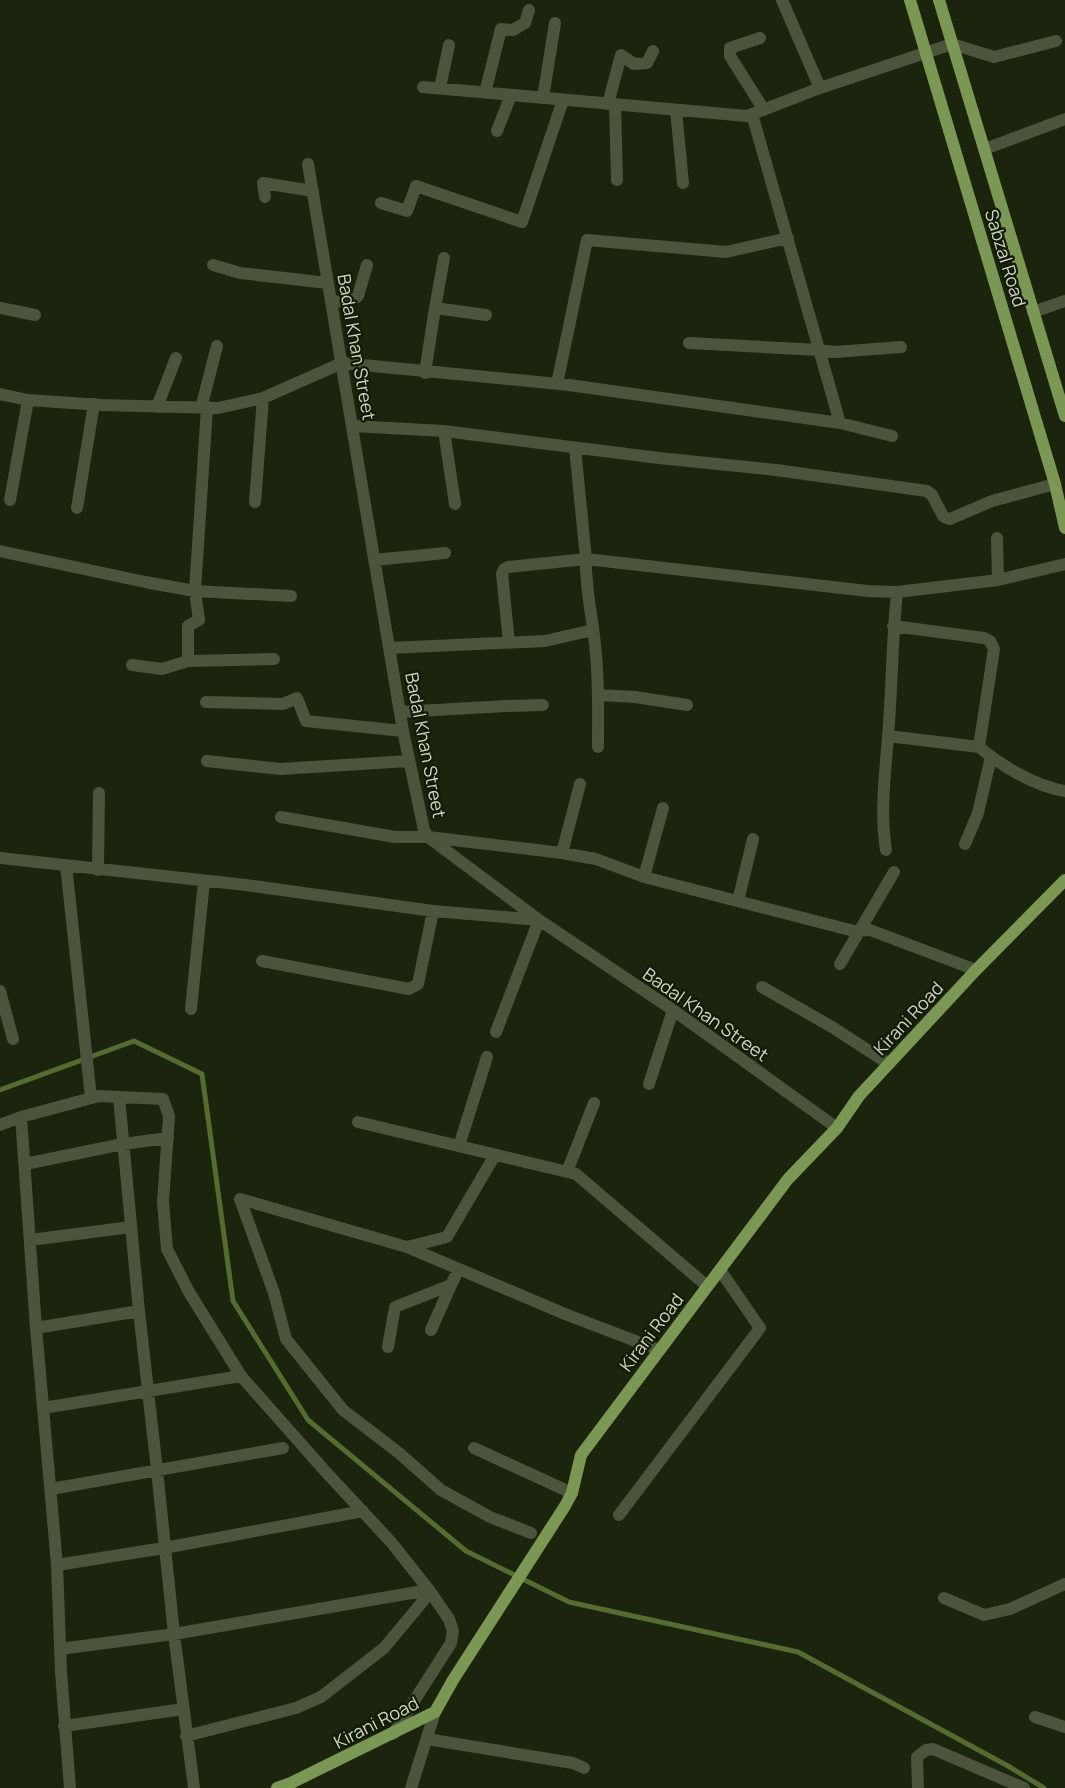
<svg xmlns="http://www.w3.org/2000/svg" width="1065" height="1788" viewBox="0 0 1065 1788" font-family="Manrope,sans-serif">
<rect width="100%" height="100%" fill="#1b240c"/>
<g fill="none" stroke-linecap="round" stroke-linejoin="round">
<!-- stream -->
<path stroke="#556b30" stroke-width="5" d="M0,1090L134,1041L202,1074L233,1301L308,1420L466,1551L569,1602L798,1652L1008,1766L1044,1788"/>
<!-- minor -->
<path stroke="#4a553b" stroke-width="12" d="M782,0L820,88
M760,38L730,48V56L764,110
M423,87L747,116L820,88L952,44L994,57L1056,41
M440,88L449,45
M485,93L501,29L513,30L525,23L529,10
M543,98L555,23
M608,104L621,55L634,64L647,63L653,51
M615,104L617,180
M676,110L683,183
M752,114L840,423
M497,131L511,95
M985,149L1065,119
M308,164L403,731L424,830L428,837L539,920L673,1010L837,1128
M265,197L263,183L313,191
M381,203L407,211L416,186L522,222L563,100
M213,265L240,273L328,283
M332,302L352,300L358,296L367,265
M0,308L35,315
M435,308L444,258
M1033,312L1065,301
M689,343L819,350L835,352L901,347
M425,373L435,308L486,315
M557,384L587,240L726,252L788,238
M0,394L28,400L101,405L218,408L263,398L342,363L569,385L840,423L892,436
M157,407L176,358
M201,408L217,346
M353,426L444,431L659,458L776,470L927,491L932,495L943,516L946,518L950,519L992,501L1055,484
M444,431L455,504
M575,448L586,559C585,591 594,623 596,655C599,685 598,717 598,747
M10,500L28,400
M255,502L263,398
M77,508L94,404
M997,538L998,580
M0,551L145,582L195,591L291,596
M374,560L445,553
M893,626L984,638L990,641L994,649L979,747
M509,642L502,574L504,569L508,567L586,559L868,591L897,592L998,580L1065,564
M389,648L545,641L593,630
M188,661V626L199,620L195,591L207,408
M132,665L162,669L188,661L274,659
M598,695L635,697L687,705
M206,702L283,704L297,698L306,721L403,731
M400,712L507,706L543,705
M888,736L979,747C1003,767 1035,786 1065,791
M207,761L280,769L409,761
M281,817L395,837H428L562,853L596,859L644,877L854,931L870,930L976,970
M965,844L978,813L991,757
M886,850C880,812 885,775 888,737C892,688 892,640 897,592
M562,853L580,784
M0,858L246,885L433,911L539,920L496,1032
M66,865L91,1098
M98,870L99,793
M644,877L663,808
M738,901L753,839
M262,961L409,989L418,984L433,911
M840,964L894,872
M762,987L832,1027L889,1064
M0,991L13,1039
M191,1009L204,881
M649,1084L673,1010
M119,1097L139,1311L157,1470L174,1634L194,1788
M21,1117L36,1328L57,1565L61,1672L70,1788
M358,1122L576,1174L707,1286
M0,1125L21,1117L99,1096L163,1099L169,1116L163,1202L167,1249L189,1292L241,1376L325,1471L391,1542L429,1590L449,1619L453,1631L451,1643L393,1734
M459,1146L487,1057
M25,1164L123,1144L168,1138
M567,1172L594,1103
M30,1240L131,1227
M407,1247L447,1237L495,1155
M36,1328L139,1311
M431,1330L451,1285
M388,1347L395,1307L451,1285L459,1269
M43,1408L241,1376
M474,1448L572,1493
M51,1489L283,1448
M619,1515L760,1328L720,1270
M531,1533L490,1517L441,1490L399,1453L343,1410L286,1339L274,1293L240,1199L407,1247L565,1314L659,1350
M57,1565L164,1548L363,1511
M944,1598L984,1615L1010,1609L1065,1584
M67,1648L174,1634L429,1590
M1035,1717L1065,1727
M64,1726L184,1709
M186,1736L296,1708L321,1697L384,1648L424,1600
M427,1739L573,1763L584,1768
M411,1788L435,1712
M918,1788L917,1757L926,1750L933,1749L1024,1788"/>
<!-- major -->
<path stroke="#7c9653" stroke-width="12" d="M910,0L1055,484L1065,528
M939,0L1065,416
M277,1788L291,1783L435,1712L453,1680L565,1506L572,1493L581,1455L788,1179L837,1128L859,1096L976,970L1065,880"/>
</g>
<g text-anchor="middle" dominant-baseline="central" stroke-width="4.5" stroke-linejoin="round" paint-order="stroke">
<!-- street labels -->
<g font-size="18" fill="#ced5c6" stroke="#121b04">
<text transform="translate(1006 258) rotate(73)">Sabzal Road</text>
<text transform="translate(357 347) rotate(80)">Badal Khan Street</text>
<text transform="translate(426 745) rotate(79)">Badal Khan Street</text>
<text transform="translate(706 1014) rotate(35)">Badal Khan Street</text>
<text transform="translate(908 1018) rotate(-47)">Kirani Road</text>
<text transform="translate(651 1332) rotate(-53)">Kirani Road</text>
<text transform="translate(376 1722) rotate(-27)">Kirani Road</text>
</g>
</g>
</svg>
